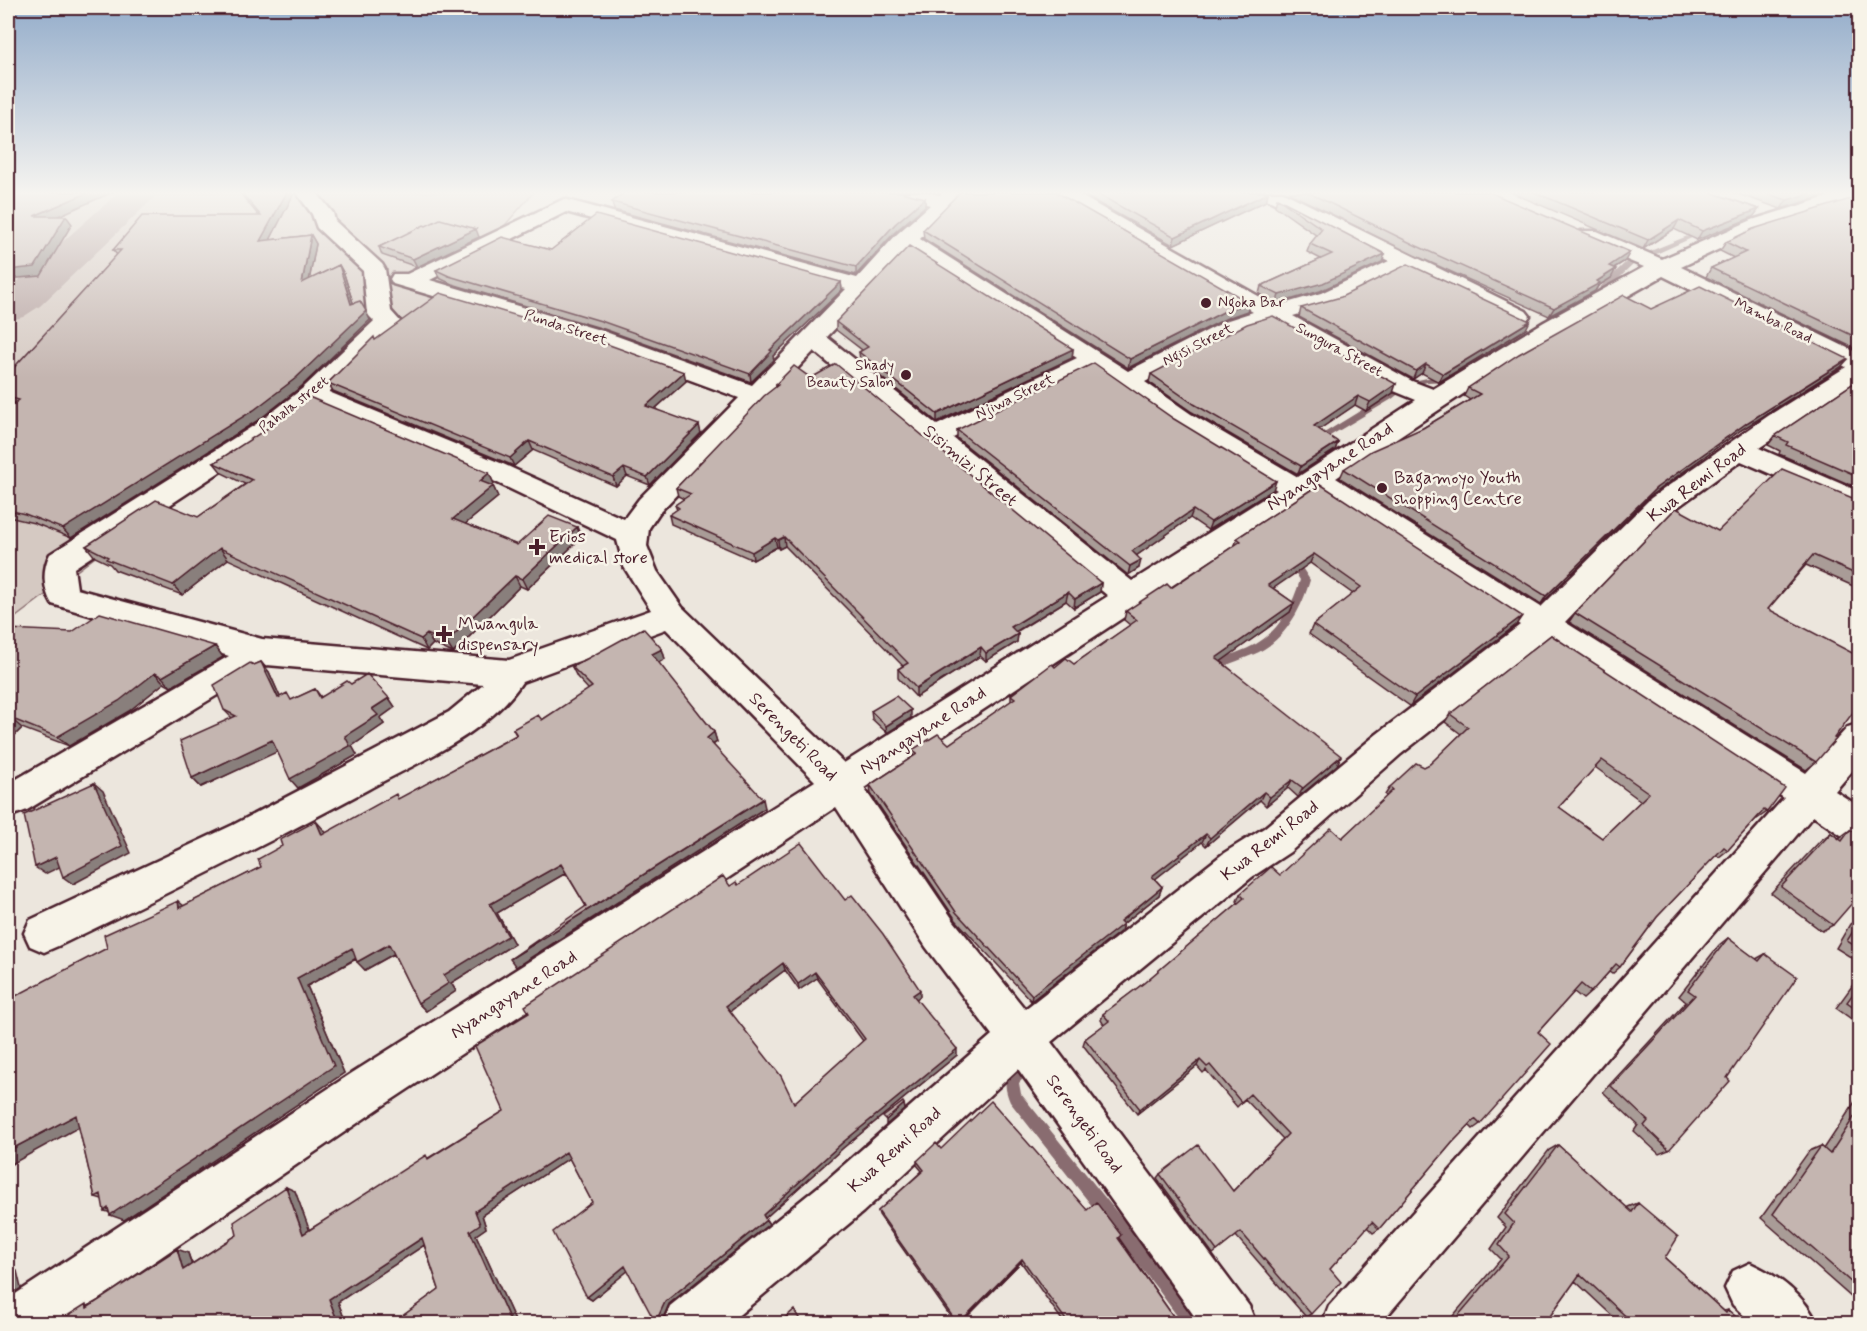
<svg xmlns="http://www.w3.org/2000/svg" width="1867" height="1331" viewBox="0 0 1867 1331" font-family="Mynerve,sans-serif">
<rect width="100%" height="100%" fill="#ece6dd"/>
<filter id="ink" filterUnits="userSpaceOnUse"><feTurbulence type="fractalNoise" baseFrequency=".0167" numOctaves="2"/><feDisplacementMap in="SourceGraphic" scale="12" xChannelSelector="R" yChannelSelector="G"/><feConvolveMatrix kernelMatrix="1 2 1 2 8 2 1 2 1" color-interpolation-filters="sRGB"/></filter>
<g filter="url(#ink)">
<!-- green -->
<path fill="#d5c9c2" stroke="#907476" stroke-width="1.5" d="M8,192H534L449,289L8,623Z"/>
<g fill="none" stroke-linecap="round" stroke-linejoin="round">
<!-- stream -->
<path fill="#896c6f" fill-rule="evenodd" d="M1700,231L1705,232L1634,264L1599,297L1592,295L1628,260Z
M1462,373L1466,375L1454,381L1427,382L1406,388L1392,399L1318,443H1312L1311,441L1386,395L1400,384L1427,378L1452,377Z
M1292,556L1295,557L1310,580C1302,608 1286,638 1259,652C1244,659 1229,663 1215,671H1207L1206,668L1213,662C1225,656 1239,653 1252,646C1278,633 1292,607 1300,580L1287,559Z
M1027,1057L1032,1059L1034,1064L1032,1069L1019,1083L1021,1094L1171,1279L1201,1324H1183L1159,1291L1010,1102C1003,1085 1004,1079 1016,1066C1020,1062 1022,1059 1027,1057Z"/>
<!-- river -->
<path fill="#b39f9d" fill-rule="evenodd" d="M119,192H160L40,306L23,317L8,321V290Z"/>
<!-- minor casing -->
<g stroke="#4a1f2b" stroke-width="5">
<path id="minor" d="M296,192H316L333,213L335,221L382,264L385,269L391,311L400,321L329,392L503,464L624,519L639,499L739,398L585,341L393,284L390,279L393,274H407L564,199L857,278L897,234L930,205L894,196L891,192H926L940,195L943,192H964L920,239L1128,371L1228,320L1253,312L1053,196L1050,192H1074L1276,306L1321,293L1389,261L1261,196L1258,192H1283L1526,311L1530,316L1526,321H1510L1407,270L1337,303L1293,316L1412,381L1433,389L1544,322L1644,267L1581,241L1578,236L1581,231H1597L1662,259L1752,220L1843,192H1860V200L1747,236L1681,267L1860,354V380L1759,448L1860,492V513L1741,461L1671,512L1565,622L1806,773L1848,727L1860,723V762L1835,791L1860,807V843L1847,839L1813,816L1380,1324H1322L1329,1306L1784,798L1545,641L1401,754L1290,852L1252,877L1051,1042L1249,1306L1256,1324H1200L1018,1069L863,1212L728,1324H663L670,1306L829,1178L992,1035L926,947L836,807L384,1105L73,1317L61,1324H8V1299L352,1073L815,781L666,629L522,682C487,735 421,760 367,790C265,845 162,896 58,946L44,952L30,946L24,933L30,920L233,825L449,712L483,684L267,665L27,810L14,815L8,812V784L229,656L52,604C43,589 42,569 50,554L261,421L303,388L374,321L367,314L363,271L317,228L312,214ZM566,212L846,289L752,385L603,331L430,280ZM909,251L1077,358L937,425L827,337ZM1663,276L1846,367L1768,416L1651,498L1541,607L1336,478L1513,361ZM1271,322L1394,391L1416,400L1298,477L1191,414L1145,382L1244,330ZM814,351L1108,596L844,763L682,607L657,571L647,546L649,528L659,513ZM1093,369L1173,426L1277,490L1132,581L953,438ZM315,405L483,476L617,540L624,567L651,610L509,660L262,639L77,589L74,568L279,433ZM1316,491L1520,625L1377,734L1264,828L1224,853L1025,1009L954,921L864,788Z
M1750,1263C1777,1275 1806,1296 1817,1324H1753L1733,1305L1725,1288L1733,1271Z"/>
</g>
<!-- minor -->
<use href="#minor" fill="#f7f3e8" fill-rule="evenodd"/>
</g>
<!-- wall -->
<path fill="#a99c97" stroke="#4a1f2b" stroke-width="1.5" fill-rule="evenodd" d="M239,192H292L293,195L270,240L311,235L316,244L309,280L339,265L344,274L353,303L370,320L302,386L260,419L71,538L34,523L8,517V408L13,405L8,403V374L117,255L113,250L259,216Z
M1078,192H1266L1268,193L1266,201L1173,245Z
M1287,192H1489L1625,261L1614,268L1611,278L1598,286L1595,291L1549,316L1414,255Z
M1510,192H1710L1759,209L1753,217L1697,240L1674,229L1643,249Z
M1732,192H1836L1781,209Z
M1860,196V351L1706,277L1711,268L1734,258L1720,251L1726,242Z
M925,198V206L895,232L856,275L614,210L612,202Z
M1277,198L1382,262L1320,291L1276,304L1259,294L1261,286L1321,259L1307,252L1310,244L1317,236L1275,206Z
M426,226L479,237L417,267L382,255L379,247Z
M923,230L1250,303L1247,311L1227,318L1128,368L924,239Z
M551,250L841,282L842,290L773,356L774,360L751,382L604,329L452,284L439,278L436,270Z
M1301,308L1526,329L1439,382L1422,373L1413,379L1299,317Z
M1651,309L1841,367L1741,430L1650,496L1541,604L1340,478L1344,469L1423,428L1470,400L1464,396L1468,388Z
M836,322L1073,349L1072,358L937,422L860,360L859,352L862,350L836,330Z
M375,340L686,381L655,409L701,433L650,485L627,476L616,486L533,450L514,466L333,391L328,383Z
M1151,374L1393,393L1366,411L1355,405L1318,430L1338,442L1335,450L1298,474L1192,412L1149,382Z
M1860,379V489L1779,454L1780,451L1768,445L1775,436Z
M776,384L1101,583L1100,592L1074,608L1066,601L1016,632L1018,634L1017,642L986,661L980,656L916,697L898,678V669L903,666L785,546L779,549L777,547L753,560L671,524L669,515L677,510L675,505L684,499L678,496L676,488L776,387Z
M957,430L1273,490L1208,530L1190,518L1136,556L1139,568L1128,575L957,438Z
M214,463L489,473L494,484L491,485L493,486L498,497L465,524L517,545L577,527L581,538L527,589L520,586L453,653L433,644L427,650L228,559L182,595L115,570L110,564L95,557L86,546L198,517L245,484L222,473Z
M1320,484L1516,625L1410,706L1309,634L1313,625L1353,594L1310,563L1273,588L1294,603L1290,612L1221,661L1337,765L1298,797L1288,788L1266,806L1260,800L1206,846L1202,842L1155,879L1162,887L1159,895L1123,924L1121,931L1031,1001L956,920L871,794L870,785L913,757L912,750L949,744L1011,701V695L1055,667L1074,664L1130,625L1124,620L1126,611L1171,588L1235,545L1237,538Z
M1860,501V589L1806,565L1768,609L1816,762L1806,770L1569,622L1575,613L1718,531Z
M8,629L215,646L223,657L171,687L164,683L129,711L69,746L22,728L8,742Z
M1551,635L1767,812L1757,819H1756L1728,850L1719,857L1716,855L1657,917L1620,967L1612,974L1609,972L1591,992L1583,999L1574,992L1538,1032L1480,1124L1473,1129L1469,1125L1452,1143L1379,1229L1373,1233L1367,1227L1330,1269L1311,1314L1306,1317L1236,1236L1213,1254L1157,1178L1160,1174L1233,1191L1283,1139L1245,1099L1237,1107L1206,1070L1203,1073L1197,1066L1137,1114L1083,1045L1085,1039L1104,1025L1101,1020L1103,1014L1144,983L1238,903L1237,901L1240,894L1280,875L1342,838L1387,797L1385,795L1390,787L1430,764L1461,734L1445,722L1450,714ZM1595,767L1641,801L1602,838L1559,807Z
M662,649L665,659L658,663L714,732L717,742L713,745L765,808L516,967L586,906L566,873L497,913L514,944L451,983L456,991L426,1011L418,1003L394,954L365,970L356,959L307,986L344,1073L124,1220L109,1213L102,1199L95,1197L79,1127L107,948L184,906L261,867L324,830L326,833L399,799L516,735L513,729L542,720L589,690L577,677L572,667Z
M261,662L269,672L280,697L292,700L315,689L321,697L351,684L389,698L395,707L380,718L384,724L352,746L357,755L298,788L277,751L201,787L192,778L232,718L224,710L254,665Z
M871,711L911,718L887,733L872,719Z
M1850,830L1833,925L1822,931L1771,893L1821,840L1831,833L1839,838Z
M738,885L845,900L920,996L916,999L957,1055L843,1148L765,1218L769,1224L669,1304L663,1318L658,1322L628,1270L592,1300L587,1297L592,1202L569,1158L482,1215L486,1228L476,1235L516,1323H393L439,1289L424,1245L338,1302L346,1323H56L188,1253L192,1264L237,1235L295,1191L309,1230L430,1157L504,1111L529,1013L730,886ZM785,970L799,990L817,978L863,1041L794,1103L730,1011Z
M1860,918V963L1836,948L1850,924Z
M1728,938L1756,959L1765,954L1669,1150L1659,1154L1634,1131L1638,1125L1603,1092L1686,1002L1679,996L1719,945Z
M1860,975V1025L1836,1008Z
M1860,1094V1305L1761,1218L1809,1151L1821,1146L1824,1149Z
M1558,1145L1627,1208L1628,1207L1638,1203L1665,1258L1724,1311L1728,1310L1743,1323H1620L1575,1281L1545,1323H1447L1501,1259L1491,1249L1506,1227L1497,1218L1549,1150Z
M941,1149L1087,1210L1119,1238L1178,1323H1064L1021,1262L961,1323H955L879,1215L878,1211L922,1171L917,1165V1161Z"/>
<!-- shaded-wall -->
<path fill="#897f7b" stroke="#4a1f2b" stroke-width="1.5" d="M89,192H113L40,224L34,216Z
M287,192H292L293,195L265,250L260,241Z
M1815,192H1836L1781,209L1787,200Z
M1268,193L1266,201L1173,245L1175,237Z
M925,198V206L895,232L856,275V267L895,224Z
M1759,209L1753,217L1697,240L1702,231Z
M66,216L72,224L41,276L8,279V270Z
M1679,220L1674,229L1643,249L1648,240Z
M476,229L479,237L417,267L413,259Z
M311,235L316,244L307,292L302,283Z
M1630,252L1625,261L1604,274L1609,266Z
M1385,254L1382,262L1320,291L1276,304L1279,295Z
M339,265L344,274L356,312L351,304Z
M1616,269L1611,278L1598,286L1595,291L1549,316L1554,308Z
M841,282L842,290L773,356L774,360L751,382L750,374L770,350Z
M1250,303L1247,311L1227,318L1128,368L1130,359L1229,309Z
M366,311L370,320L302,386L260,419L71,538L63,529Z
M1530,321L1526,329L1439,382L1443,374Z
M1073,349L1072,358L937,422V414Z
M1848,359L1841,367L1741,430L1650,496L1541,604L1546,596L1656,488L1748,422Z
M1426,364L1422,373L1413,379L1416,371Z
M684,372L686,381L648,415L646,406Z
M1396,384L1393,393L1366,411L1370,402Z
M1358,396L1355,405L1311,435L1314,426Z
M699,425L701,433L650,485L647,477Z
M529,441L533,450L514,466L510,458Z
M1338,442L1335,450L1298,474L1301,466Z
M624,468L627,476L616,486L613,477Z
M489,473L494,484L484,491L480,481Z
M1276,481L1273,490L1208,530L1211,522Z
M493,486L498,497L458,530L453,519Z
M1193,510L1190,518L1130,560L1132,551Z
M577,527L581,538L527,589L522,579Z
M784,537L785,546L779,549L778,540Z
M775,538L777,547L753,560L752,552Z
M220,548L228,559L182,595L173,585Z
M1314,554L1310,563L1265,594L1268,585Z
M1141,560L1139,568L1128,575L1130,566Z
M515,576L520,586L453,653L446,642Z
M1101,583L1100,592L1074,608L1075,599Z
M1068,592L1066,601L1010,635L1011,627Z
M1294,603L1290,612L1213,667L1216,658Z
M1522,616L1516,625L1410,706L1415,697Z
M427,634L433,644L427,650L421,639Z
M1018,634L1017,642L986,661V653Z
M215,646L223,657L171,687L162,677Z
M981,647L980,656L916,697V688Z
M662,649L665,659L655,664L652,654Z
M261,662L269,672L285,708L278,698Z
M155,673L164,683L129,711L69,746L57,737Z
M389,698L395,707L380,718L384,724L352,746L357,755L298,788L290,779L345,736L372,709Z
M911,710V718L887,733L886,726Z
M10,718L22,728L8,742V721Z
M714,732L717,742L709,747L707,738Z
M272,740L281,750L201,787L192,778Z
M1341,756L1337,765L1298,797L1303,788Z
M1292,780L1288,788L1266,806L1270,797Z
M94,783L103,791L131,853L73,884L63,877Z
M1264,792L1260,800L1206,846L1210,838Z
M763,799L765,808L516,967L510,959Z
M316,821L324,830L330,844L322,835Z
M1206,834L1202,842L1149,884L1152,876Z
M56,857L66,864L45,874L35,867Z
M561,864L566,873L497,913L514,944L451,983L456,991L426,1011L418,1003L444,975L490,904Z
M1162,887L1159,895L1123,924L1121,931L1031,1001L1032,995Z
M178,901L189,910L179,908Z
M389,944L397,952L365,970L357,962Z
M352,948L360,956L307,986L344,1073L124,1220L110,1215L112,1213L104,1211L108,1208L297,978Z
M783,963L785,970L729,1012L726,1006Z
M815,972L817,978L799,990L798,984Z
M920,990V996L914,1001L913,995Z
M957,1049V1055L843,1148L765,1218L763,1215L842,1143Z
M1200,1060L1197,1066L1137,1114L1140,1109Z
M904,1104L905,1109L886,1125V1120Z
M76,1115L90,1121L8,1166V1151Z
M566,1152L571,1157L482,1215L486,1228L476,1235L516,1323H511L470,1231L475,1211Z
M286,1187L295,1191L312,1237L303,1234Z
M766,1220L769,1224L669,1304L663,1318L658,1322L654,1320L665,1302Z
M422,1238L429,1242L338,1302L346,1323H338L329,1299Z
M177,1249L188,1253L194,1273L183,1270Z
M1022,1259L1021,1262L961,1323H959Z
M625,1266L630,1269L592,1300L587,1297Z
M8,1269L17,1271L21,1288L8,1297Z
M265,1317L269,1323H255Z"/>
<!-- building -->
<path fill="#c4b5b0" stroke="#4a1f2b" stroke-width="1.5" fill-rule="evenodd" d="M8,192H89L34,216H66L35,267L8,270Z
M241,192H287L260,241L311,235L302,283L339,265L351,304L360,301L366,311L296,378L254,410L63,529L25,514L8,510V408L19,400L8,397V374L121,250H113L142,216H261Z
M625,192H901L925,198L895,224L856,267L612,202Z
M960,192H1056L1250,303L1229,309L1130,359L923,230Z
M1094,192H1266L1268,193L1175,237Z
M1307,192H1489L1630,252L1609,266L1616,269L1597,281L1600,283L1554,308L1417,246Z
M1534,192H1710L1759,209L1702,231L1679,220L1648,240Z
M1762,192H1815L1787,200Z
M1860,196V339L1711,268L1746,252L1726,242L1753,229Z
M1277,198L1385,254L1323,283L1279,295L1261,286L1332,254L1310,244L1322,229Z
M596,215L841,282L770,350L772,351L750,374L601,321L449,276L436,270L502,237L551,250Z
M440,219L476,229L413,259L379,247L424,225L426,226Z
M909,246L1073,349L937,414L859,352L868,347L836,322Z
M1408,264L1530,321L1443,374L1426,364L1416,371L1301,308L1341,297Z
M1700,286L1848,359L1748,422L1656,488L1546,596L1344,469L1371,451L1423,428L1480,394L1468,388L1519,354L1624,295L1651,309Z
M440,293L582,335L684,372L646,406L699,425L647,477L624,468L613,477L529,441L510,458L328,383L374,337L375,340Z
M1273,316L1396,384L1370,402L1358,396L1314,426L1338,442L1301,466L1194,404L1151,374L1247,324Z
M1094,363L1174,419L1276,481L1211,522L1193,510L1132,551L1141,560L1130,566L957,430Z
M836,364L1101,583L1075,599L1068,592L1011,627L1018,634L986,653L981,647L916,688L898,669L908,663L784,537L778,540L775,538L752,552L669,515L679,508L675,505L691,494L676,488L764,396L778,385L776,384L794,366L811,378Z
M1860,379V477L1786,445L1788,442L1775,436Z
M309,397L489,473L480,481L493,486L453,519L517,545L549,516L577,527L522,579L515,576L446,642L427,634L421,639L220,548L173,585L106,559L108,557L86,546L156,500L198,517L252,480L214,463L274,424Z
M1782,469L1860,501V576L1813,555L1768,609L1860,657V695L1859,696L1860,697V703L1834,738L1836,739L1816,762L1575,613L1676,508L1718,531Z
M1320,484L1522,616L1415,697L1313,625L1361,587L1314,554L1268,585L1294,603L1216,658L1341,756L1303,788L1292,780L1270,797L1264,792L1210,838L1206,834L1152,876L1162,887L1120,921L1123,924L1032,995L956,912L870,785L917,754L912,750L938,734L949,744L1015,698L1011,695L1052,664L1055,667L1066,658L1074,664L1137,620L1126,611L1167,584L1171,588L1241,541L1237,538Z
M100,613L215,646L162,677L155,673L119,701L57,737L10,718L8,721V629L72,632Z
M643,628L662,649L652,654L714,732L707,738L763,799L510,959L586,906L561,864L490,904L508,936L444,975L449,983L418,1003L389,944L357,962L352,948L297,978L334,1066L110,1215L108,1208L104,1211L101,1194L95,1197L76,1115L8,1151V1000L107,948L104,935L178,901L179,908L261,867L258,859L282,846L280,840L316,821L322,835L396,794L398,799L517,735L513,729L538,715L542,720L592,687L572,667Z
M1551,635L1785,788L1767,812L1764,810L1728,850L1724,847L1657,917L1620,967L1616,964L1591,992L1581,984L1538,1032L1551,1044L1480,1124L1475,1119L1452,1143L1379,1229L1372,1222L1330,1269L1341,1282L1311,1314L1241,1232L1217,1251L1160,1174L1198,1145L1233,1191L1288,1134L1250,1094L1241,1102L1210,1065L1207,1067L1200,1060L1140,1109L1085,1039L1109,1021L1103,1014L1144,983L1244,898L1240,894L1271,867L1280,875L1331,828L1342,838L1393,790L1390,787L1416,763L1424,767L1430,764L1468,727L1450,714ZM1602,760L1649,793L1602,838L1559,807Z
M261,662L278,698L287,693L291,700L315,689L320,698L347,681L351,684L367,674L389,698L372,709L378,715L345,736L350,746L290,779L272,740L192,778L180,741L236,716L224,710L214,685L250,663L254,665Z
M896,696L911,710L886,726L871,711Z
M94,783L122,846L63,877L56,857L35,867L24,815Z
M1850,830L1860,833V894L1833,925L1781,887L1831,833L1842,841Z
M801,843L845,900L852,895L883,934L920,990L913,995L957,1049L842,1143L763,1215L766,1220L665,1302L659,1315L654,1320L625,1266L587,1297L553,1232L592,1202L566,1152L475,1211L480,1224L470,1231L511,1323H393L439,1289L422,1238L329,1299L338,1323H267L265,1317L255,1323H56L86,1304L87,1308L177,1249L183,1270L237,1235L234,1222L286,1187L303,1234L426,1155L428,1159L504,1111L475,1046L529,1013L525,1006L723,876L730,886L736,882L738,885ZM783,963L798,984L815,972L865,1039L794,1103L781,1076L726,1006Z
M1860,920V949L1847,941Z
M1728,938L1759,961L1765,954L1797,977L1727,1078L1730,1081L1669,1150L1644,1126L1648,1121L1611,1086L1695,995L1688,990Z
M1860,984V1011L1847,1002Z
M991,1101L1087,1210L1096,1202L1121,1235L1118,1238L1178,1323H1068L1022,1259L959,1323H957L878,1211L924,1170L917,1161L936,1143L941,1149Z
M903,1102L904,1104L886,1120L883,1117Z
M1860,1108V1290L1773,1214L1821,1146L1830,1154Z
M1558,1145L1632,1212L1638,1203L1678,1237L1665,1258L1726,1313L1728,1310L1743,1323H1633L1580,1274L1545,1323H1452L1509,1256L1499,1245L1514,1223L1505,1214Z
M794,1310L802,1323H779Z"/>
</g>
<!-- sky -->
<linearGradient id="sky" x2="0" y2="1"><stop stop-color="#93acca"/><stop offset="0.51" stop-color="#f6f4f0"/><stop offset="1" stop-color="#f6f4f0" stop-opacity="0"/></linearGradient>
<rect width="1867" height="378" fill="url(#sky)"/>
<!-- markers -->
<g fill="#4a1f2b" stroke="#f7f3e8" stroke-width="2">
<circle cx="1206" cy="303" r="6"/>
<circle cx="906" cy="375" r="6"/>
<circle cx="1382" cy="488" r="6"/>
<path d="M534 538h6v6h6v6h-6v6h-6v-6h-6v-6h6z"/>
<path d="M441 625h6v6h6v6h-6v6h-6v-6h-6v-6h6z"/>
</g>
<g text-anchor="middle" dominant-baseline="central" stroke-width="5" stroke-linejoin="round" paint-order="stroke">
<!-- far-poi labels -->
<g font-size="15" fill="#4a1f2b" stroke="#f7f3e8" text-anchor="start">
<text x="1218" y="303">Ngoka Bar</text>
<text x="894" y="366" text-anchor="end">Shady<tspan x="894" dy="17">Beauty Salon</tspan></text>
</g>
<!-- far-street labels -->
<g font-size="15" fill="#4a1f2b" stroke="#f7f3e8">
<text transform="translate(1773 321) rotate(26)">Mamba Road</text>
<text transform="translate(566 328) rotate(18)">Punda Street</text>
<text transform="translate(1198 345) rotate(-27)">Ngisi Street</text>
<text transform="translate(1339 350) rotate(29)">Sungura Street</text>
<text transform="translate(1015 397) rotate(-26)">Njiwa Street</text>
<text transform="translate(294 405) rotate(-38)">Pahala street</text>
</g>
<!-- street labels -->
<g font-size="18" fill="#4a1f2b" stroke="#f7f3e8">
<text transform="translate(970 466) rotate(40)">Sisimizi Street</text>
<text transform="translate(1330 467) rotate(-33)">Nyangayane Road</text>
<text transform="translate(1697 483) rotate(-37)">Kwa Remi Road</text>
<text transform="translate(923 731) rotate(-33)">Nyangayane Road</text>
<text transform="translate(793 737) rotate(45)">Serengeti Road</text>
<text transform="translate(1270 841) rotate(-38)">Kwa Remi Road</text>
<text transform="translate(514 995) rotate(-33)">Nyangayane Road</text>
<text transform="translate(1084 1124) rotate(54)">Serengeti Road</text>
<text transform="translate(895 1150) rotate(-42)">Kwa Remi Road</text>
</g>
<!-- poi labels -->
<g font-size="18" fill="#4a1f2b" stroke="#f7f3e8" text-anchor="start">
<text x="1394" y="478">Bagamoyo Youth<tspan x="1394" dy="21">shopping Centre</tspan></text>
<text x="549" y="537">Erios<tspan x="549" dy="21">medical store</tspan></text>
<text x="458" y="624">Mwangula<tspan x="458" dy="21">dispensary</tspan></text>
</g>
</g>
<!-- margin -->
<rect width="1867" height="1331" fill="none" stroke="#f7f3e8" stroke-width="30"/>
<rect x="15" y="15" width="1837" height="1301" fill="none" stroke="#4a1f2b" stroke-width="2" filter="url(#ink)"/>
</svg>
